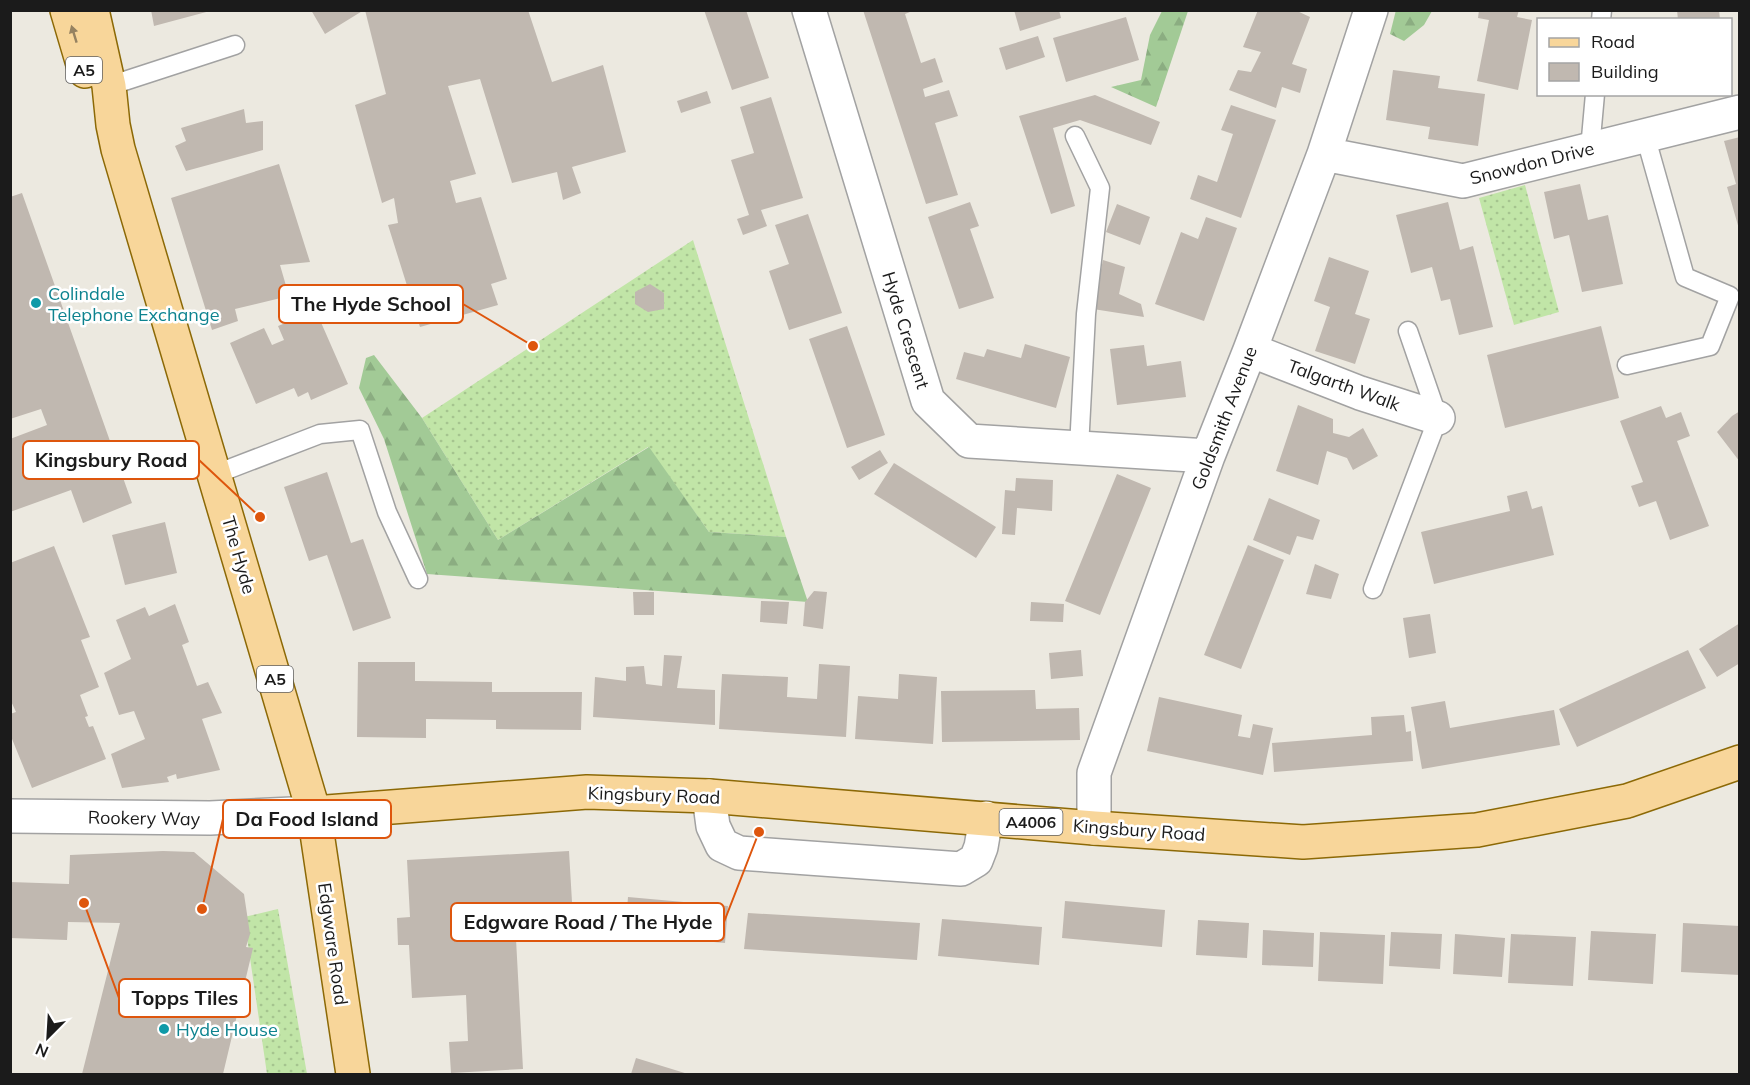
<svg xmlns="http://www.w3.org/2000/svg" width="1750" height="1085" viewBox="0 0 1750 1085" font-family="Mulish,sans-serif">
<defs>
<pattern id="grass-dots" width="8" height="8" patternUnits="userSpaceOnUse" patternTransform="scale(1.5)"><rect width="8" height="8" fill="#c1e5a7"/><path d="M2 2h.1M6 6h.1" fill="none" stroke="#a5c48f" stroke-width="1.8" stroke-linecap="round"/></pattern>
<pattern id="forest-firs" width="22" height="20" patternUnits="userSpaceOnUse" patternTransform="scale(1.5)"><rect width="22" height="20" fill="#a2ca96"/><path d="M5 1l3.5 6h-7zM16 11l3.5 6h-7z" fill="#8bad81"/></pattern>
</defs>
<rect width="100%" height="100%" fill="#ece9e0"/>
<!-- grass -->
<path fill="url(#grass-dots)" d="M1525,185L1559,312L1514,325L1479,198Z
M693,240L786,537L709,532L648,447L498,540L422,418Z
M278,909L307,1074H267L244,917Z"/>
<!-- forest -->
<path fill="url(#forest-firs)" d="M1396,10H1432V11L1424,25L1404,41L1390,34Z
M1162,11H1188L1156,107L1111,87L1141,80L1150,35Z
M374,355L422,418L498,540L649,447L709,532L786,537L808,602L427,574L384,439L359,388L366,358Z"/>
<!-- building -->
<path fill="#c0b8b0" d="M151,10H210V11L154,26Z
M311,10H364L325,34Z
M365,10H528L552,82L603,65L626,152L572,167L581,193L563,200L557,172L512,183L480,79L448,86L476,174L450,181L456,203L481,197L507,279L491,284L498,305L420,327L388,225L398,223L394,198L382,203L355,105L386,94Z
M704,10H746L769,78L732,90Z
M863,10H915L905,14L921,63L935,58L943,82L923,89L925,97L949,90L958,116L935,123L958,195L926,204Z
M1014,10H1059L1061,18L1020,31Z
M1258,10H1295L1310,17L1292,64L1307,69L1300,93L1282,87L1276,108L1229,90L1238,70L1251,72L1261,52L1243,47Z
M1479,10H1519L1517,17L1532,20L1518,90L1477,81L1489,20L1478,18Z
M1677,10H1719L1720,20H1678Z
M1126,17L1139,60L1066,82L1053,38Z
M1038,36L1045,57L1006,70L999,48Z
M1393,70L1440,76L1438,88L1485,94L1478,146L1428,139L1430,127L1386,120Z
M707,91L711,103L681,113L677,101Z
M1095,95L1160,122L1151,145L1080,120L1053,128L1075,206L1051,214L1019,116Z
M771,97L803,198L761,210L767,226L743,235L737,219L749,215L731,160L754,153L740,107Z
M1231,105L1276,120L1241,218L1190,199L1198,175L1217,182L1233,134L1221,130Z
M244,109L246,123L263,121V150L186,171L175,146L186,141L181,128Z
M1740,137V229H1739L1727,187L1736,184L1724,141Z
M279,164L310,262L280,265L289,296L235,309L238,321L212,330L171,198Z
M1580,184L1588,220L1608,215L1623,284L1582,292L1569,235L1554,239L1544,192Z
M22,193L132,503L83,523L71,490L10,512V439L47,425L41,409L10,419V197Z
M970,202L979,226L970,229L994,298L959,309L928,217Z
M1448,202L1460,250L1473,246L1493,327L1459,335L1450,299L1441,301L1432,267L1411,273L1396,215Z
M1117,204L1150,217L1140,245L1106,232Z
M808,214L842,313L789,330L769,271L789,264L775,225Z
M1206,217L1237,228L1204,321L1155,304L1181,232L1198,239Z
M1329,257L1369,271L1355,314L1370,319L1355,364L1315,351L1330,307L1314,301Z
M1103,260L1125,267L1119,294L1141,304L1144,317L1093,309Z
M650,284L664,293V309L648,312L635,304V292Z
M316,311L348,384L311,400L308,392L298,397L294,388L256,404L230,343L264,328L272,345L284,340L278,326Z
M847,326L885,435L847,448L809,339Z
M1601,326L1619,398L1505,428L1487,355Z
M1025,344L1070,357L1056,408L956,379L964,352L984,357L987,349L1021,358Z
M1144,345L1147,366L1181,361L1186,397L1117,405L1110,349Z
M1298,405L1333,419V433L1349,437L1363,428L1378,456L1353,470L1347,458L1327,451L1318,485L1276,471Z
M1661,406L1666,418L1681,412L1690,436L1677,441L1709,526L1670,540L1656,501L1639,507L1631,486L1643,482L1620,421Z
M1740,411V462L1717,432L1732,416Z
M880,450L888,463L859,480L851,467Z
M894,463L996,527L976,558L874,494Z
M327,472L351,543L363,539L391,618L353,631L327,555L309,561L284,487Z
M1117,474L1151,488L1100,615L1065,601Z
M1016,478L1053,480L1052,511L1017,508L1015,535L1002,534L1005,490L1015,491Z
M1527,491L1532,509L1542,506L1554,555L1434,584L1421,532L1510,511L1507,496Z
M1269,498L1320,520L1313,540L1297,536L1290,555L1253,540Z
M165,522L177,573L125,585L112,535Z
M1248,545L1284,560L1241,669L1204,655Z
M54,546L90,637L81,640L99,687L80,695L88,716L85,717L89,727L93,726L106,759L32,788L10,734V714L16,712L10,699V563Z
M1315,564L1339,574L1331,599L1306,594Z
M814,591L827,592L823,629L803,626L805,602Z
M633,592H654V615H634Z
M761,601L789,602L787,624L760,622Z
M1031,602L1064,604L1063,622L1030,621Z
M175,604L189,642L182,645L197,686L208,682L222,713L202,719L220,770L177,779L176,774L167,777L169,782L122,788L111,754L145,739L134,711L119,715L104,673L131,659L116,620L145,607L149,616Z
M1430,614L1436,653L1409,658L1403,618Z
M1740,623V663L1717,677L1699,649Z
M1081,650L1083,676L1051,679L1049,653Z
M1688,650L1706,688L1577,747L1559,709Z
M664,655L682,656L677,688L715,690V725L593,717L595,677L626,681V667L644,666L646,684L662,686Z
M358,662H415V681L492,682V692H582L581,730L496,729V720L426,719V738L357,737Z
M819,664L850,666L846,737L719,729L722,674L788,677L787,697L817,699Z
M899,674L937,677L933,744L855,739L858,696L898,699Z
M1035,690L1036,709L1079,708L1080,740L942,742L941,691Z
M1159,697L1242,715L1238,736L1250,738L1253,724L1273,728L1263,775L1147,751Z
M1445,701L1450,728L1554,710L1560,745L1422,769L1411,707Z
M1404,715L1406,732L1411,731L1413,761L1274,772L1272,743L1372,735L1371,717Z
M163,851L194,852L244,894L250,934L246,947L253,948L223,1074H82L120,923L68,922L67,940L10,938V882L69,884L70,855Z
M569,851L574,936L516,939L523,1069L451,1073L449,1042L468,1041L466,995L412,998L409,945H398L397,918L410,917L407,860Z
M628,897L728,906L725,943L625,934Z
M1065,901L1165,910L1162,947L1062,938Z
M748,913L920,923L917,960L744,949Z
M942,919L1042,927L1039,965L938,956Z
M1198,920L1249,923L1247,958L1196,955Z
M1683,923L1740,926V975L1681,972Z
M1263,930L1314,933L1313,967L1262,965Z
M1591,931L1656,934L1653,984L1588,980Z
M1320,932L1385,935L1383,984L1318,981Z
M1391,932L1442,934L1440,969L1389,966Z
M1455,934L1505,938L1502,977L1453,974Z
M1511,934L1576,937L1573,986L1508,983Z
M636,1058L688,1074H631Z"/>
<g fill="none" stroke-linecap="round" stroke-linejoin="round">
<!-- lane casing -->
<g stroke="#a2a2a2" stroke-width="21">
<path id="lane" d="M1601,20L1602,10
M109,86L235,45
M1075,136L1100,188L1086,314L1079,448
M1590,149L1595,94
M1627,365L1710,346L1730,296L1685,277L1645,135
M216,474L320,434L360,430L387,512L418,579
M1373,589L1438,418L1408,331"/>
</g>
<!-- street casing -->
<g stroke="#a2a2a2" stroke-width="36">
<path id="street" d="M809,10L928,401L969,441L1208,456
M1324,154L1463,181L1740,112
M1250,350L1360,393L1438,418
M709,796L713,826L722,845L739,853L961,869L976,860L981,847L986,818
M10,816L210,818L314,813
M1094,828V773L1208,456L1250,350L1324,154L1371,10"/>
</g>
<!-- primary casing -->
<g stroke="#8c6906" stroke-width="36">
<path id="primary" d="M67,10L85,71
M92,10L109,86L113,125L118,149L314,813L353,1074
M314,813L587,792L709,796L1094,828L1303,842L1477,830L1627,801L1740,762"/>
</g>
<!-- lane -->
<use href="#lane" stroke="#fff" stroke-width="18"/>
<!-- street -->
<use href="#street" stroke="#fff" stroke-width="33"/>
<!-- primary -->
<use href="#primary" stroke="#f8d69a" stroke-width="33"/>
</g>
<!-- one-way arrows -->
<defs><path id="oneway-solid" d="M-6-.8H1V-3.2L6.5 0L1 3.2V.8H-6Z" transform="scale(1.5)"/></defs>
<use fill="#958261" href="#oneway-solid" transform="translate(74 34) rotate(-107)"/>
<!-- markers -->
<g fill="#0f9aa8" stroke="#fff" stroke-width="2">
<circle cx="36" cy="303" r="6"/>
<circle cx="164" cy="1029" r="6"/>
</g>
<g text-anchor="middle" dominant-baseline="central" stroke-width="5" stroke-linejoin="round" paint-order="stroke">
<!-- shield labels -->
<g fill="#fff" stroke="#5f5f5f" stroke-width="1.5">
<rect x="66" y="57" width="36" height="26" rx="4.5"/>
<rect x="257" y="666" width="36" height="26" rx="4.5"/>
<rect x="999.5" y="809" width="63" height="26" rx="4.5"/>
</g>
<g font-size="16" font-weight="bold" fill="#1b1b1b">
<text x="84" y="70">A5</text>
<text x="275" y="679">A5</text>
<text x="1031" y="822">A4006</text>
</g>
<!-- street labels -->
<g font-size="18" fill="#1b1b1b" stroke="#fff">
<text transform="translate(1532 163) rotate(-14)">Snowdon Drive</text>
<text transform="translate(906 330) rotate(73)">Hyde Crescent</text>
<text transform="translate(1344 385) rotate(20)">Talgarth Walk</text>
<text transform="translate(1224 418) rotate(-69)">Goldsmith Avenue</text>
<text transform="translate(239 555) rotate(74)">The Hyde</text>
<text transform="translate(654 795) rotate(2)">Kingsbury Road</text>
<text transform="translate(144 818) rotate(1)">Rookery Way</text>
<text transform="translate(1139 830) rotate(4)">Kingsbury Road</text>
<text transform="translate(333 944) rotate(82)">Edgware Road</text>
</g>
<!-- culture labels -->
<g font-size="18" fill="#0d838f" stroke="#fff" text-anchor="start">
<text x="48" y="293">Colindale<tspan x="48" dy="21">Telephone Exchange</tspan></text>
<text x="176" y="1029">Hyde House</text>
</g>
</g>
<!-- callouts -->
<path fill="none" stroke="#de560d" stroke-width="2" d="M533 346L463 304M260 517L199 460M202 909L223 819M759 832L724 922M84 903L119 998"/>
<g fill="#de560d" stroke="#fff" stroke-width="2">
<circle cx="533" cy="346" r="6"/>
<circle cx="260" cy="517" r="6"/>
<circle cx="202" cy="909" r="6"/>
<circle cx="759" cy="832" r="6"/>
<circle cx="84" cy="903" r="6"/>
</g>
<g fill="#fff" stroke="#de560d" stroke-width="2">
<rect x="279" y="285" width="184" height="38" rx="6"/>
<rect x="23" y="441" width="176" height="38" rx="6"/>
<rect x="223" y="800" width="168" height="38" rx="6"/>
<rect x="451" y="903" width="273" height="38" rx="6"/>
<rect x="119" y="979" width="131" height="38" rx="6"/>
</g>
<g font-size="20" text-anchor="middle" font-weight="bold" fill="#1b1b1b">
<text x="371" y="311">The Hyde School</text>
<text x="111" y="467">Kingsbury Road</text>
<text x="307" y="826">Da Food Island</text>
<text x="588" y="929">Edgware Road / The Hyde</text>
<text x="185" y="1005">Topps Tiles</text>
</g>
<!-- border -->
<rect width="1750" height="1085" fill="none" stroke="#1b1b1b" stroke-width="24"/>
<!-- legend -->
<rect x="1537" y="18" width="195" height="78" fill="#ffffff" stroke="#a4a4a4" stroke-width="1.5"/>
<rect x="1549" y="38" width="30" height="9" fill="#f8d69a" stroke="#a4a4a4" stroke-width="1.5"/>
<text x="1591" y="48" font-size="18" fill="#1b1b1b">Road</text>
<rect x="1549" y="63" width="30" height="18" fill="#c0b8b0" stroke="#a4a4a4" stroke-width="1.5"/>
<text x="1591" y="78" font-size="18" fill="#1b1b1b">Building</text>
<!-- north arrow -->
<g transform="translate(48 1037) rotate(204)" stroke="#ffffff" stroke-width="4.5" paint-order="stroke">
<path d="M0-4.5L10 22L0 15L-10 22Z" fill="#1b1b1b"/>
<text y="-9" font-size="16" font-weight="bold" text-anchor="middle" fill="#1b1b1b">N</text>
</g>
</svg>
